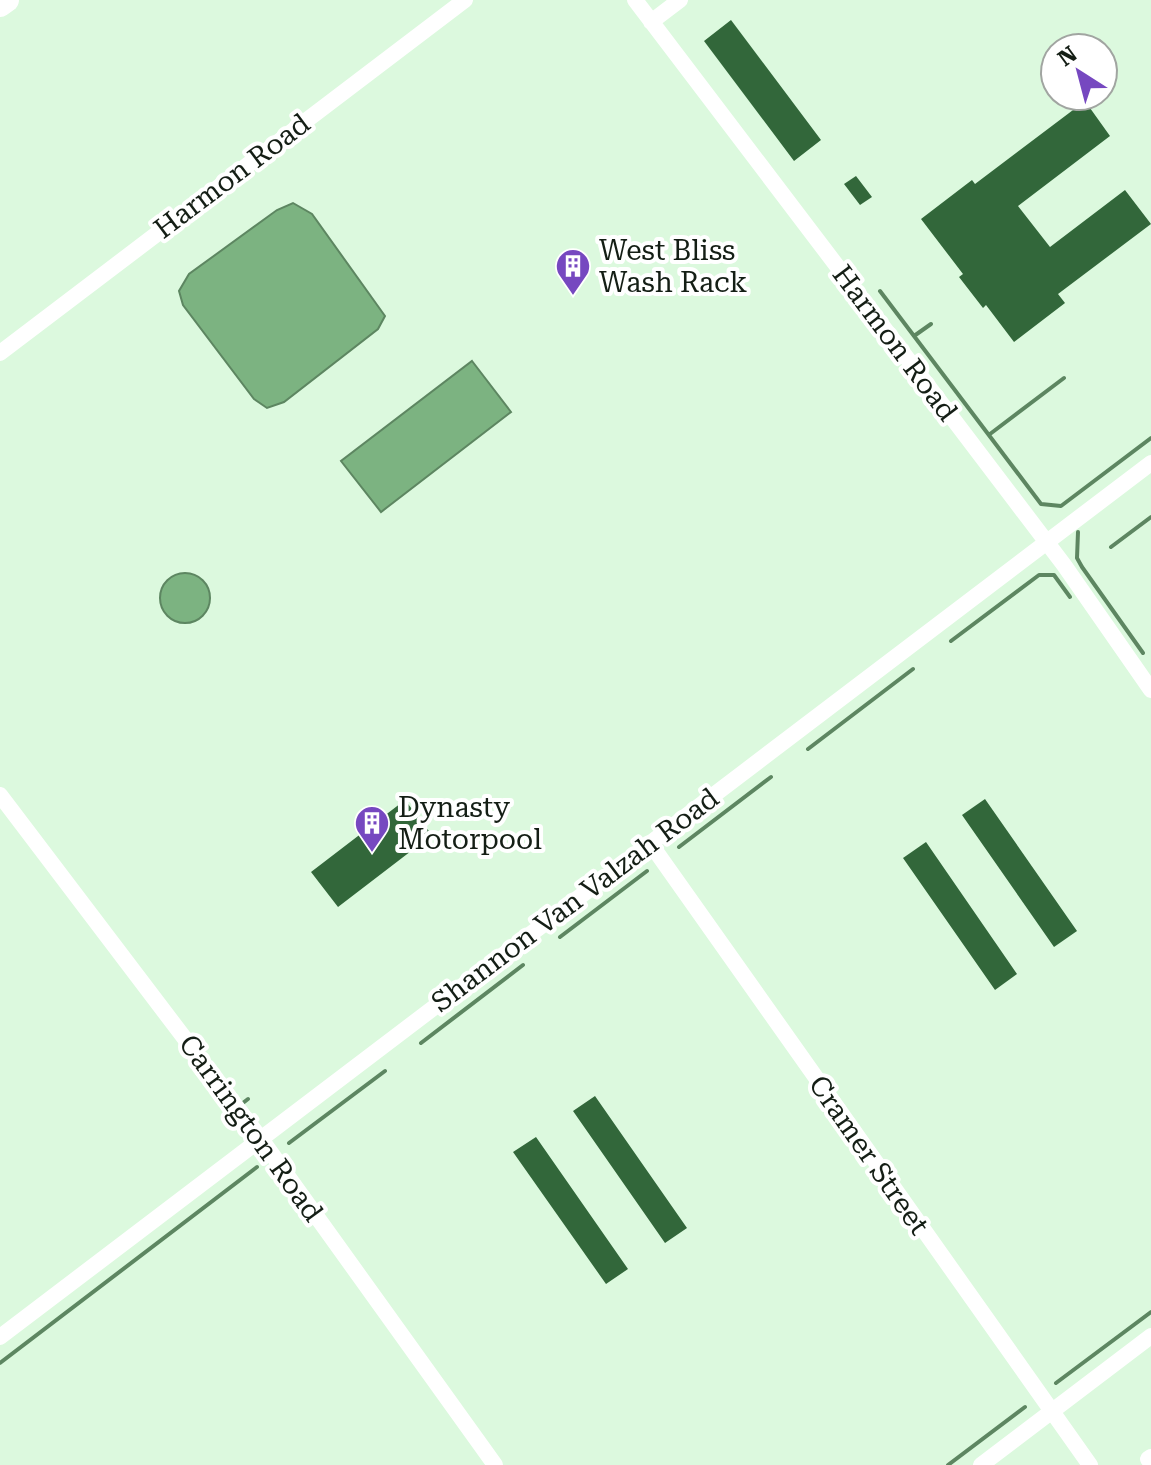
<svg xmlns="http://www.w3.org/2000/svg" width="1151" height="1465" viewBox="0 0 1151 1465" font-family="'Roboto Serif',serif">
<rect width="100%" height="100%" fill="#dcf9de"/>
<!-- water -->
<path fill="#7cb381" stroke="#5d8661" stroke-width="2" d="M293,203L312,214L385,316L378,329L284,402L267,408L254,399L183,305L179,291L189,274L277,210Z
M472,361L511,412L381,512L341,461Z
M160 598a25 25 0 1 1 50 0a25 25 0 1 1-50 0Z"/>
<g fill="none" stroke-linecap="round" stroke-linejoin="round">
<!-- stream -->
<path stroke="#5d8661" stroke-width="4" d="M880,291L1041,504L1061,506L1151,438
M914,336L931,324
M990,434L1064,378
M1078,532L1077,558L1082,567L1143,653
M1111,547L1151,517
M951,641L1039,575H1054L1070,597
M808,749L913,669
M679,847L771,777
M560,937L647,871
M421,1043L523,965
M239,1106L248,1099
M289,1143L385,1071
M0,1363L257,1167
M1056,1383L1151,1312
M948,1465L1025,1407"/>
</g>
<!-- building -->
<path fill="#32673a" d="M731,20L821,140L794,161L704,41Z
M1085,101L1110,136L1018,206L1050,247L1125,190L1151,224L1058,294L1065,303L1014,342L986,305L983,308L959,277L963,274L921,219L972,180L975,184Z
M856,176L872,197L860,205L844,184Z
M985,799L1077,931L1054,947L962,815Z
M405,800L432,835L338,907L311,872Z
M926,842L1017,974L995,990L903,858Z
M595,1096L687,1228L665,1243L573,1111Z
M536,1137L628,1269L606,1284L513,1152Z"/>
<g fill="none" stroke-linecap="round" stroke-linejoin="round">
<!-- minor -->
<path stroke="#fff" stroke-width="16" d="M635,0L1064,565L1151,690
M651,22L680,0
M0,353L465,0
M0,795L261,1139L495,1465
M650,843L1090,1465
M0,1337L1151,463
M1151,1457L1148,1459L1151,1463
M981,1465L1151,1336"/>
<!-- highway -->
<path stroke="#fff" stroke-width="24" d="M0,5L7,0"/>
</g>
<!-- icons -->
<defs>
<g id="building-pin" transform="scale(1.8)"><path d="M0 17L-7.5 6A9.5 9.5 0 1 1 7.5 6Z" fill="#7648c0" stroke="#fff"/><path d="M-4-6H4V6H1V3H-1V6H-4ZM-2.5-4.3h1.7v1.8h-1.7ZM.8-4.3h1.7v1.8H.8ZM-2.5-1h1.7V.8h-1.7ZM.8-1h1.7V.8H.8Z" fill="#fff"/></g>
</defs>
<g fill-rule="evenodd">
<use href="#building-pin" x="573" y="266"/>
<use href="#building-pin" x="372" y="823"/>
</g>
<g text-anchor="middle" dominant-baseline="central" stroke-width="8" stroke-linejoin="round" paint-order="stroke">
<!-- street labels -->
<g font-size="28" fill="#141e15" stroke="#fff">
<text transform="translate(232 176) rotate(-37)">Harmon Road</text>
<text transform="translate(895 343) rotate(53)">Harmon Road</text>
<text transform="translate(575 900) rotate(-37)">Shannon Van Valzah Road</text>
<text transform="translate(251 1128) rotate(54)">Carrington Road</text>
<text transform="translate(869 1155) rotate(55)">Cramer Street</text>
</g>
<!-- poi labels -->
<g font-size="28" fill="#141e15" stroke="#fff" text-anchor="start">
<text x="599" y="250">West Bliss<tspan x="599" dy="32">Wash Rack</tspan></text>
<text x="398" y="807">Dynasty<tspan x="398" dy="32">Motorpool</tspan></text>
</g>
</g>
<!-- north arrow -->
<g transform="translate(1079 72) rotate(324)"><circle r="38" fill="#ffffff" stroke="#a1a5a1" stroke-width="2"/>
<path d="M0-6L14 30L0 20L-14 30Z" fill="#7648c0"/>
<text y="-12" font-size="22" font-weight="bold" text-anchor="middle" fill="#141e15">N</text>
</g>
</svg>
